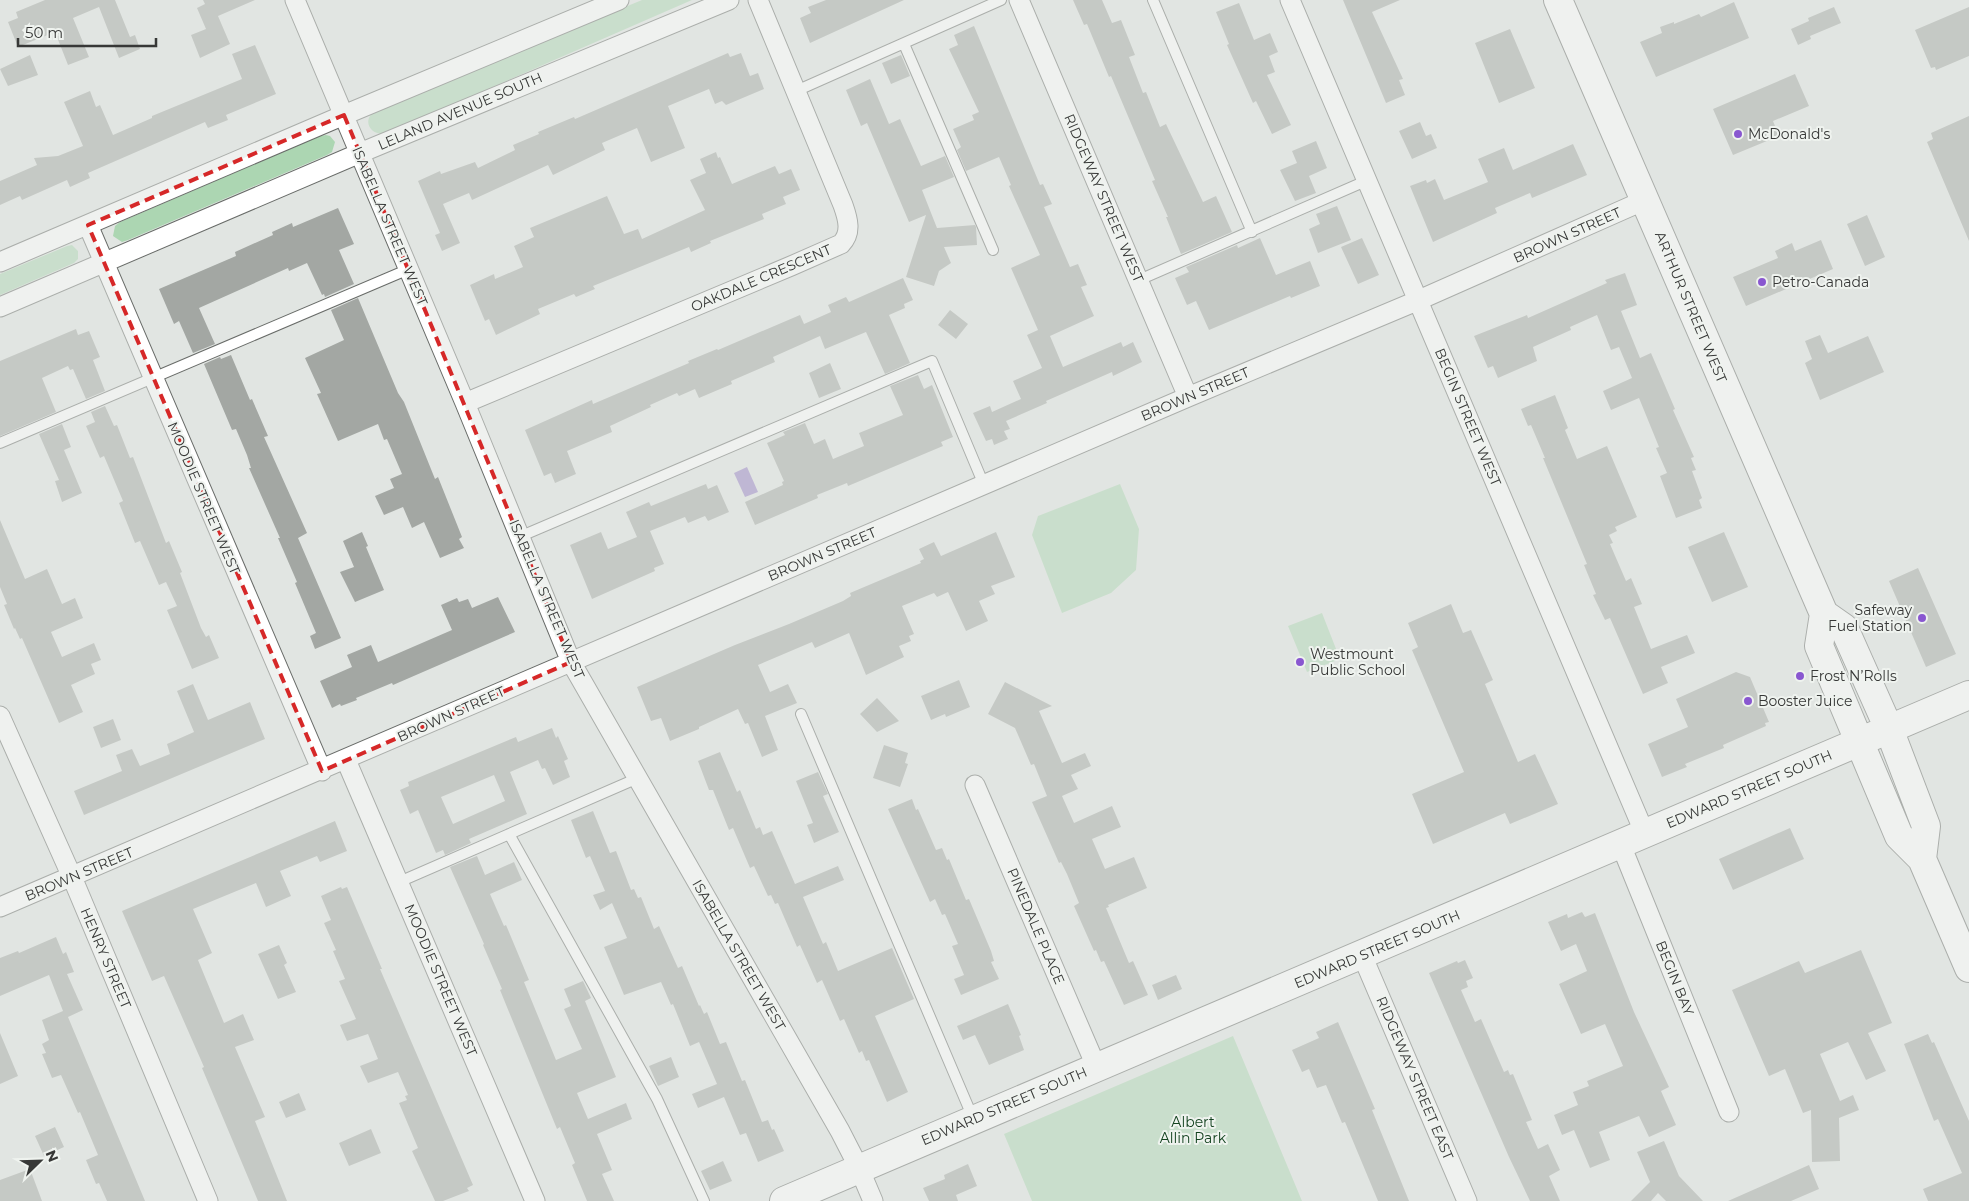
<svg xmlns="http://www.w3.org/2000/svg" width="1969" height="1201" viewBox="0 0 1969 1201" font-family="Montserrat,sans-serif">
<rect width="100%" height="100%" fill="#e1e5e2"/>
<!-- green -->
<path fill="#acd6b2" d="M642,0H692L385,134C368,135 361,118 378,109Z
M326,135L330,136L335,142L332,152L327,155L128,240L122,242L113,236L115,226L120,222L320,136Z
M72,245L78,251V259L74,263L0,295V274L67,246Z
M1120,484L1139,529L1136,570L1111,593L1062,613L1032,535L1038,516Z
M1322,613L1340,659L1307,672L1288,626Z
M1233,1036L1302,1201H1032L1004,1134Z"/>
<!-- water -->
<path fill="#967fc3" d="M747,467L758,492L745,497L734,473Z"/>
<!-- building -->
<path fill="#a3a7a3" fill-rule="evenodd" d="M45,0H115L130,37L135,35L140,49L119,58L99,7L73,18L89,57L68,65L55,32L18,47L8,22L18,18L16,12Z
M203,0H255L218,16L230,44L200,58L191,35L206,29L197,8L205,4Z
M826,0H904L810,43L800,18L811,13L808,7Z
M1073,0H1102L1112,23L1121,20L1135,55L1129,57L1143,93L1146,92L1160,127L1166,124L1203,202L1216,196L1232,232L1181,254L1166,217H1168L1152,181L1155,180L1111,76L1109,77L1087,24L1084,25Z
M1343,0H1400L1372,12L1403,79L1399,80L1405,95L1386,103Z
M1734,2L1749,38L1656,77L1640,42L1662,33L1660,27L1674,22V24L1699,14L1701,17Z
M1239,3L1254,40L1270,33L1278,52L1269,56L1275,72L1267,75L1291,125L1272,134L1256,101L1253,103L1227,45L1229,44L1216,12Z
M1834,7L1841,23L1810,36L1811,39L1798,45L1791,29L1809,21L1808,18Z
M1969,7V56L1936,70L1935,67L1931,68L1915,30Z
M974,26L1040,185L1043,184L1052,204L1044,207L1070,267L1078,264L1087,285L1081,287L1094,316L1050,336L1063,367L1121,342L1123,347L1133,342L1142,362L1113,376L1112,372L1046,401L1047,403L1006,421L1010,429L1004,431L1008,439L994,445L992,439L986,441L973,413L990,406L992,412L1021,399L1013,381L1042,368L1027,335L1038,330L1011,268L1040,255L1009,186L1011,185L999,157L966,171L957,150L961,147L953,129L974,120L972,115L979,112L949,49L958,45L954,35Z
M1510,29L1535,88L1499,103L1475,43Z
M255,45L276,94L226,115L228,120L208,128L205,122L88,173L90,178L70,187L67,180L22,200L20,196L0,205V181L37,165L34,158L58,156L83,146L64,102L90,91L96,107L100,105L113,135L152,118V116L242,79L232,54Z
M728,53L730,57L741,53L750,76L758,73L764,89L726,105L722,101L715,104L709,89L668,106L685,148L651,162L637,128L602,143L605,150L553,175L548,165L472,200L469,193L443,204L460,243L442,251L435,235L440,233L418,181L440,171L441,174L475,162L478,168L515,150L513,145L539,134L538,132L574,117L575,119Z
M30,55L38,75L8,86L0,69Z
M901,55L910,76L891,84L882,63Z
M1795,74L1809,106L1773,121L1779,136L1733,155L1713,109Z
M870,79L889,124L900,119L921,166L945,156L954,177L922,190L937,228L975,225L976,227L977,245L944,247L951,263L939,271L934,286L906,277L926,215L909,222L867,123L861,126L846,90Z
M1969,116V241L1927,142L1933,139L1931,133Z
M1420,122L1426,136L1431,134L1437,148L1412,159L1399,131Z
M1316,141L1327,168L1309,176L1316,193L1295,201L1280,170L1297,163L1292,151Z
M1573,144L1587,175L1532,198L1530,193L1495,208L1497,213L1433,242L1410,186L1426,180L1427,183L1435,179L1444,200L1488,182L1478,159L1504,148L1513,170Z
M716,152L718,158L720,157L732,184L775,166L779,174L791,169L800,190L783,197L786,204L762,214L764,219L710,241L711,243L691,252L689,247L593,286L595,289L576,297L574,294L538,309L540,314L496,335L489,319L485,321L470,285L494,274L495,279L523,267L514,246L534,237L530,228L607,196L624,234L638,229L642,239L705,210L690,180L706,173L700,159Z
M1337,206L1351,240L1318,253L1309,229L1320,224L1316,214Z
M338,208L354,244L339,250L354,284L325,297L324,294L322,295L307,263L289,271L288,268L199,308L215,344L193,353L179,321L174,324L159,289L236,256L235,252L273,235L272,232L292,223L293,227Z
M1867,215L1885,257L1865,266L1847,224Z
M1260,238L1276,275L1310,261L1320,286L1291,298L1290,296L1209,330L1196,301L1187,305L1175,278L1189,272L1186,267L1237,245L1238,248Z
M1362,238L1379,275L1358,284L1341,247Z
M1821,240L1833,269L1746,306L1733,277L1778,258L1775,251L1792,243L1795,251Z
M1625,273L1637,305L1621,311L1640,358L1651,353L1675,409L1673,410L1694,457L1691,458L1696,470L1692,471L1702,498L1699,500L1702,508L1676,518L1660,476L1667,473L1656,448L1659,447L1639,398L1611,410L1603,391L1632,378L1619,347L1611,350L1597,315L1570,327L1571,330L1533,347L1537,361L1498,378L1493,366L1488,368L1474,336L1527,315L1528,318L1607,283L1605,280Z
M903,278L913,300L904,304L905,308L889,315L910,363L885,374L866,332L825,349L820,336L773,357L775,362L731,381L732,384L699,398L695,389L679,396L677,393L650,405L651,407L610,426L612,432L567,451L576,474L555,483L551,473L544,476L525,430L592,400L593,404L689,363L688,361L717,349L718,350L800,315L804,324L831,312L828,305L846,297L849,302Z
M358,298L398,393L404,402L435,479L438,477L462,537L459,539L464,548L440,558L424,522L412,528L403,507L384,515L375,496L394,488L390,479L402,474L387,439L384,440L378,424L338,441L317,394L321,393L305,358L344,340L331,310Z
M950,310L968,324L956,339L938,325Z
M76,329L78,335L89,331L100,357L93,360L105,391L86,399L73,369L70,370L68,366L42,378L56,412L0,436V361Z
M1820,335L1828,353L1868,336L1884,372L1820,400L1805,363L1812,359L1805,341Z
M231,355L250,400L252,399L268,436L264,437L307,533L298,538L341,638L315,649L310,636L316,633L295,583L297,582L278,538H280L249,468H251L247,455L236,429L232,430L204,364L220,357L221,359Z
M830,363L841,389L819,398L809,373Z
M918,375L924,389L932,385L953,437L941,442L943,446L848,486L847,483L817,495L818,498L755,525L745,502L783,485L782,482L784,481L767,443L785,435L783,432L805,423L814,444L825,439L833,459L864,446L859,433L903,415L890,386Z
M1555,395L1568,428L1565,430L1577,459L1607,446L1637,517L1615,527L1617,531L1609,535L1613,543L1610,544L1626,581L1631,578L1642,604L1634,607L1651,649L1687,635L1695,653L1661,667L1668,683L1643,694L1610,618L1605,620L1593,595L1596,594L1584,565L1587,564L1543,458H1545L1531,425L1528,426L1521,409Z
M105,406L114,426L117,425L130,458L133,457L166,543L169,541L182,572L180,573L201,628L206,637L209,635L219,658L192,669L167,610L177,606L166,582L159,585L140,541L135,543L119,503L123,501L104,456L100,458L86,426L95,422L91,412Z
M62,424L71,447L64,450L82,493L62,502L55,481L59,480L39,434Z
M706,484L708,489L717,485L729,512L708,521L705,516L688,523L685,517L650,531L664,564L654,568L655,571L592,599L570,545L601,532L608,549L637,537L626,512L649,502L651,506Z
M0,520L25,579L47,569L62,604L75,598L83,618L51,632L62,657L94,643L101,660L91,664L95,674L71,685L83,712L59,723L22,638L20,639L15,628L14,629L4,605L7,604L0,587Z
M362,532L368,546L366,547L384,590L355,602L340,572L354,567L343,541Z
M996,532L1015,577L991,586L995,594L979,601L988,621L966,631L948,592L937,597L934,593L902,606L914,634L909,636L911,641L899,646L904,657L866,675L849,633L815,648L812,642L758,665L770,692L788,684L797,703L765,716L778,750L762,757L748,723L745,724L738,709L699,727V729L670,741L661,718L651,721L637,687L735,645L789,624L843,601L851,596L850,593L921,563L920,561L924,559L919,549L934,542L941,556Z
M1724,532L1748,587L1712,602L1688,547Z
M1918,568L1956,654L1926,667L1889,581Z
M498,597L515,632L393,685L392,683L356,698L357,700L341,706L340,704L332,708L320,681L352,667L347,655L371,645L378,662L452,630L441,605L457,598L459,602L468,599L472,608Z
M1451,604L1463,633L1471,630L1493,680L1485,684L1518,762L1535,754L1558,804L1510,824L1505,813L1433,844L1412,794L1464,772L1412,650L1418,647L1408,623Z
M1736,672L1750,677L1769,722L1765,723L1766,726L1723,745L1724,748L1685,764L1687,767L1662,777L1648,744L1688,727L1676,699Z
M959,680L970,707L946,717L945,714L931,720L921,696Z
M1005,682L1052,706L1039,711L1062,763L1085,753L1091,766L1071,775L1078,789L1062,796L1074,823L1112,806L1121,827L1092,839L1105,869L1134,857L1147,888L1108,905L1109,907L1106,908L1129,963L1133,961L1148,995L1124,1005L1104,961L1101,962L1096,950L1094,951L1074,906L1079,903L1067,874L1061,862L1059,863L1032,802L1047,796L1034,764L1031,765L1015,728L988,714Z
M193,684L208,720L250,702L265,739L84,815L74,791L122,771L116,755L132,749L140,766L170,754L167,744L194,732L177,691Z
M877,698L899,721L877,732L860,714Z
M113,719L121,740L101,748L93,727Z
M552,728L556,738L558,736L568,759L564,761L570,777L553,785L545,768L542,769L538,760L510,772L527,814L469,839L471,843L445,855L443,850L436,853L418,810L410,814L400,790L409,786L408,782L516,737L518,742ZM494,775L505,801L453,824L441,797Z
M884,745L908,753L905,763L908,764L900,787L873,778Z
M720,752L737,792L740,790L756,829L760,827L763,835L772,831L795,884L838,866L844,880L803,897L823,944L826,942L838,971L892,948L914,999L875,1016L908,1092L887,1102L869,1060L866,1061L862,1051L859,1053L844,1019L840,1021L822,980L817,983L800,945L797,947L778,903L775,904L771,895L768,896L754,866L750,868L733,828L729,830L713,790H709L698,761Z
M818,772L828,794L823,796L839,832L814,843L807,825L813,823L796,781Z
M912,799L916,810L918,809L936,850L942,848L947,860L949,859L966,900L969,899L991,951L994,961L991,962L999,979L961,995L954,979L964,975L952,946L958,944L945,914L942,915L935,899L930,902L888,809Z
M593,811L610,853L616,851L631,890L634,889L638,898L641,897L654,929L659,926L678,968L682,966L699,1006L700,1005L704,1014L707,1012L720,1044L726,1042L742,1081L745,1080L762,1122L768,1120L772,1130L774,1129L784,1151L758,1162L746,1133L740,1135L724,1097L698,1108L692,1094L717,1084L699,1042L690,1046L673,1004L671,1005L661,982L624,995L604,947L627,938L612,903L600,910L593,895L605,891L590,856L586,858L571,820Z
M335,821L347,851L320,862L317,856L280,871L291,896L266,907L256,883L193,909L212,953L198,960L224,1023L243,1014L254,1040L235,1047L265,1117L255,1121L287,1201H258L202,1068L204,1067L164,976L152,981L122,911Z
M1790,828L1804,859L1733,890L1719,859Z
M477,856L485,875L514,862L522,880L490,894L504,926L506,925L529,980L524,982L556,1060L582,1049L564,1009L571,1006L564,989L583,981L591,998L585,1001L616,1077L577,1093L588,1119L626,1103L632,1119L597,1134L612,1170L602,1174L614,1201H587L572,1165L575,1163L560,1127L557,1129L500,990L502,989L483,945L484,944L450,867Z
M341,887L342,889L347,887L382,969H380L473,1185L467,1188L469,1191L443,1201H435L412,1151L418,1148L399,1103L407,1100L405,1096L408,1095L398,1072L368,1083L360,1066L378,1059L368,1034L347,1041L340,1025L356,1019L339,981L345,979L333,951L336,950L324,923L331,920L321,896Z
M1582,912L1585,917L1595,913L1634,1012L1669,1087L1661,1091L1676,1125L1649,1137L1639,1116L1599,1132L1610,1160L1590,1168L1574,1130L1562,1135L1554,1115L1578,1105L1573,1092L1589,1086L1587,1081L1623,1066L1605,1024L1581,1034L1559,984L1587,971L1576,944L1561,951L1548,922L1567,914L1568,918Z
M56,937L63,954L66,952L74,972L67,974L83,1010L68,1017L145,1201H107L99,1183L96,1184L86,1160L98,1155L80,1112L78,1113L61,1075L52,1078L42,1054L46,1053L42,1044L49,1040L42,1020L63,1011L49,975L0,996V958L18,951L19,953Z
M279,945L287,963L284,965L296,992L278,999L258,954Z
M1861,950L1892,1023L1868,1033L1886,1071L1866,1080L1848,1042L1820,1054L1840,1101L1853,1095L1859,1110L1839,1118L1840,1161L1812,1162L1811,1110L1803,1113L1785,1069L1769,1076L1732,990L1799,961L1805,973Z
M1465,960L1473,978L1466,981L1468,987L1461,990L1475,1022L1481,1019L1504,1072L1508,1070L1510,1075L1513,1074L1532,1120L1526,1122L1538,1149L1548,1144L1560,1170L1549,1176L1560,1201H1530L1509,1157L1429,973L1457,961L1458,963Z
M1176,975L1182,989L1158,1000L1152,985Z
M1008,1004L1021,1035L1019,1036L1024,1050L989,1065L975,1035L963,1040L957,1026Z
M1338,1022L1375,1109L1372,1110L1409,1201H1378L1345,1122L1342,1123L1326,1085L1317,1088L1309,1069L1302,1072L1292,1050L1319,1038L1316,1032Z
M0,1033L18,1076L0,1084Z
M1928,1034L1932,1043L1934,1042L1969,1121V1201H1928L1923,1189L1962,1173L1938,1119L1934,1121L1904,1044Z
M671,1057L679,1077L658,1086L649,1066Z
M299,1093L306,1110L286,1118L279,1102Z
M55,1127L64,1147L44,1156L35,1136Z
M371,1129L381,1153L349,1166L339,1143Z
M1664,1141L1679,1176L1703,1201H1666L1658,1193L1651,1201H1631L1650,1182L1637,1152Z
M723,1161L732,1181L710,1190L701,1171Z
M968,1164L977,1186L956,1195L958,1201H929L923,1188L945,1179L944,1175Z
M1809,1165L1819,1189L1791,1201H1728Z
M30,1169L42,1201H0V1180Z"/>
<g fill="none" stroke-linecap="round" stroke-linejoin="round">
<!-- service casing -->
<g stroke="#696c69" stroke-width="12">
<path id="service" d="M1153,0L1252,232
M904,44L993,250
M796,91L1001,0
M1139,280L1368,180
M0,443L409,269
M519,537L932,361L984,485
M801,714L973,1118
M509,834L657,1099L704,1201
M399,882L638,778"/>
</g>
<!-- minor casing -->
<g stroke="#696c69" stroke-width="21">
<path id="minor" d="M295,0L465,403L571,662L840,1131L859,1168L873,1201
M1019,0L1188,397
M1290,0L1645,834
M88,225L322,771
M0,262L344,115L619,0
M0,307L360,153L729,0
M465,403L791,266L841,244C852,233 848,219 843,205L758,0
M0,716L72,877L208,1201
M346,760L535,1201
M975,785L1096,1066
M1621,845L1729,1112
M0,907L1188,397L1419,300L1645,200
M1362,955L1467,1201"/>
</g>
<!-- secondary casing -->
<g stroke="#696c69" stroke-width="30">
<path id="secondary" d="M1558,0L1824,614L1844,628L1889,729L1926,826L1922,859
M1824,614L1819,646L1899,836L1922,859L1969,968
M784,1201L1969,695"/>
</g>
<!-- service -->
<use href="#service" stroke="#fff" stroke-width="10"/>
<!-- minor -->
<use href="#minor" stroke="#fff" stroke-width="19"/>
<!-- secondary -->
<use href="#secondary" stroke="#fff" stroke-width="28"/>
</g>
<!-- marked area -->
<path d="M0 0H1969V1201H0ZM344,115L571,662L322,771L88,225Z" fill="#e1e5e2" fill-opacity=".55" fill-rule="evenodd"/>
<path fill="none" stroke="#d62828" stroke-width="4" stroke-dasharray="10 6" stroke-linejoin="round" d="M344,115L571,662L322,771L88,225Z"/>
<!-- markers -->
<g fill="#8957d0" stroke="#eff3ef" stroke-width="2">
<circle cx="1738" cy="134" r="5"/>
<circle cx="1762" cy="282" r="5"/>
<circle cx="1922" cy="618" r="5"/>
<circle cx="1300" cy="662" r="5"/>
<circle cx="1800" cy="676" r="5"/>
<circle cx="1748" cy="701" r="5"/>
</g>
<g text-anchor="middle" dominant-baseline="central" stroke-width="4" stroke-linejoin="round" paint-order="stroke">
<!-- street labels -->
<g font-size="14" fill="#373837" stroke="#eff3ef">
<text transform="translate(460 111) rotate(-23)">LELAND AVENUE SOUTH</text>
<text transform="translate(1104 198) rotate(67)">RIDGEWAY STREET WEST</text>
<text transform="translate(390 226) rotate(67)">ISABELLA STREET WEST</text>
<text transform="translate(1567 235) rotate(-24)">BROWN STREET</text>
<text transform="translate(761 278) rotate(-23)">OAKDALE CRESCENT</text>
<text transform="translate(1691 307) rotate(67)">ARTHUR STREET WEST</text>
<text transform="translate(1195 394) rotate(-23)">BROWN STREET</text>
<text transform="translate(1468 417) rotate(67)">BEGIN STREET WEST</text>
<text transform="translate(204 498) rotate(67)">MOODIE STREET WEST</text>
<text transform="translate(822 554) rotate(-23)">BROWN STREET</text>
<text transform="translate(547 599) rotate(67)">ISABELLA STREET WEST</text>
<text transform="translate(451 714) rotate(-24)">BROWN STREET</text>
<text transform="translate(1749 789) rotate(-23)">EDWARD STREET SOUTH</text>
<text transform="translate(79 874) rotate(-23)">BROWN STREET</text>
<text transform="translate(1036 926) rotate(67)">PINEDALE PLACE</text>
<text transform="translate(1377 949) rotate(-23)">EDWARD STREET SOUTH</text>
<text transform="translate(739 955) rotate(60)">ISABELLA STREET WEST</text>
<text transform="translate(106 958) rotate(67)">HENRY STREET</text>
<text transform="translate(1675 978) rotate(68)">BEGIN BAY</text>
<text transform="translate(441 980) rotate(67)">MOODIE STREET WEST</text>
<text transform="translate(1415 1078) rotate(67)">RIDGEWAY STREET EAST</text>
<text transform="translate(1004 1106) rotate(-23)">EDWARD STREET SOUTH</text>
</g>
<!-- poi labels -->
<g font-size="14" fill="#373837" stroke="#eff3ef" text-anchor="start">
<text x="1748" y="134">McDonald's</text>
<text x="1772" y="282">Petro-Canada</text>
<text x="1912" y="610" text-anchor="end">Safeway<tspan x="1912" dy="16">Fuel Station</tspan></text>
<text x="1310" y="654">Westmount<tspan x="1310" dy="16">Public School</tspan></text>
<text x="1810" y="676">Frost N’Rolls</text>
<text x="1758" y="701">Booster Juice</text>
</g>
<!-- park labels -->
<g font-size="14" fill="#13421f" stroke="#eff3ef">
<text x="1193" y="1122">Albert<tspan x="1193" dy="16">Allin Park</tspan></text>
</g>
</g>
<!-- north arrow -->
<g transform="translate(40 1161) rotate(67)" stroke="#eff3ef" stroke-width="4" paint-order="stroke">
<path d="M0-4L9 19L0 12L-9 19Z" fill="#373837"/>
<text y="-8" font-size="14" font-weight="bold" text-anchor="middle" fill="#373837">N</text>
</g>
<!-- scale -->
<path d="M18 38v8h138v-8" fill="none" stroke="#373837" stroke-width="2.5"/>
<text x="25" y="38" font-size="15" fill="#373837" stroke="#eff3ef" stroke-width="4" paint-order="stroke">50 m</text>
</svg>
